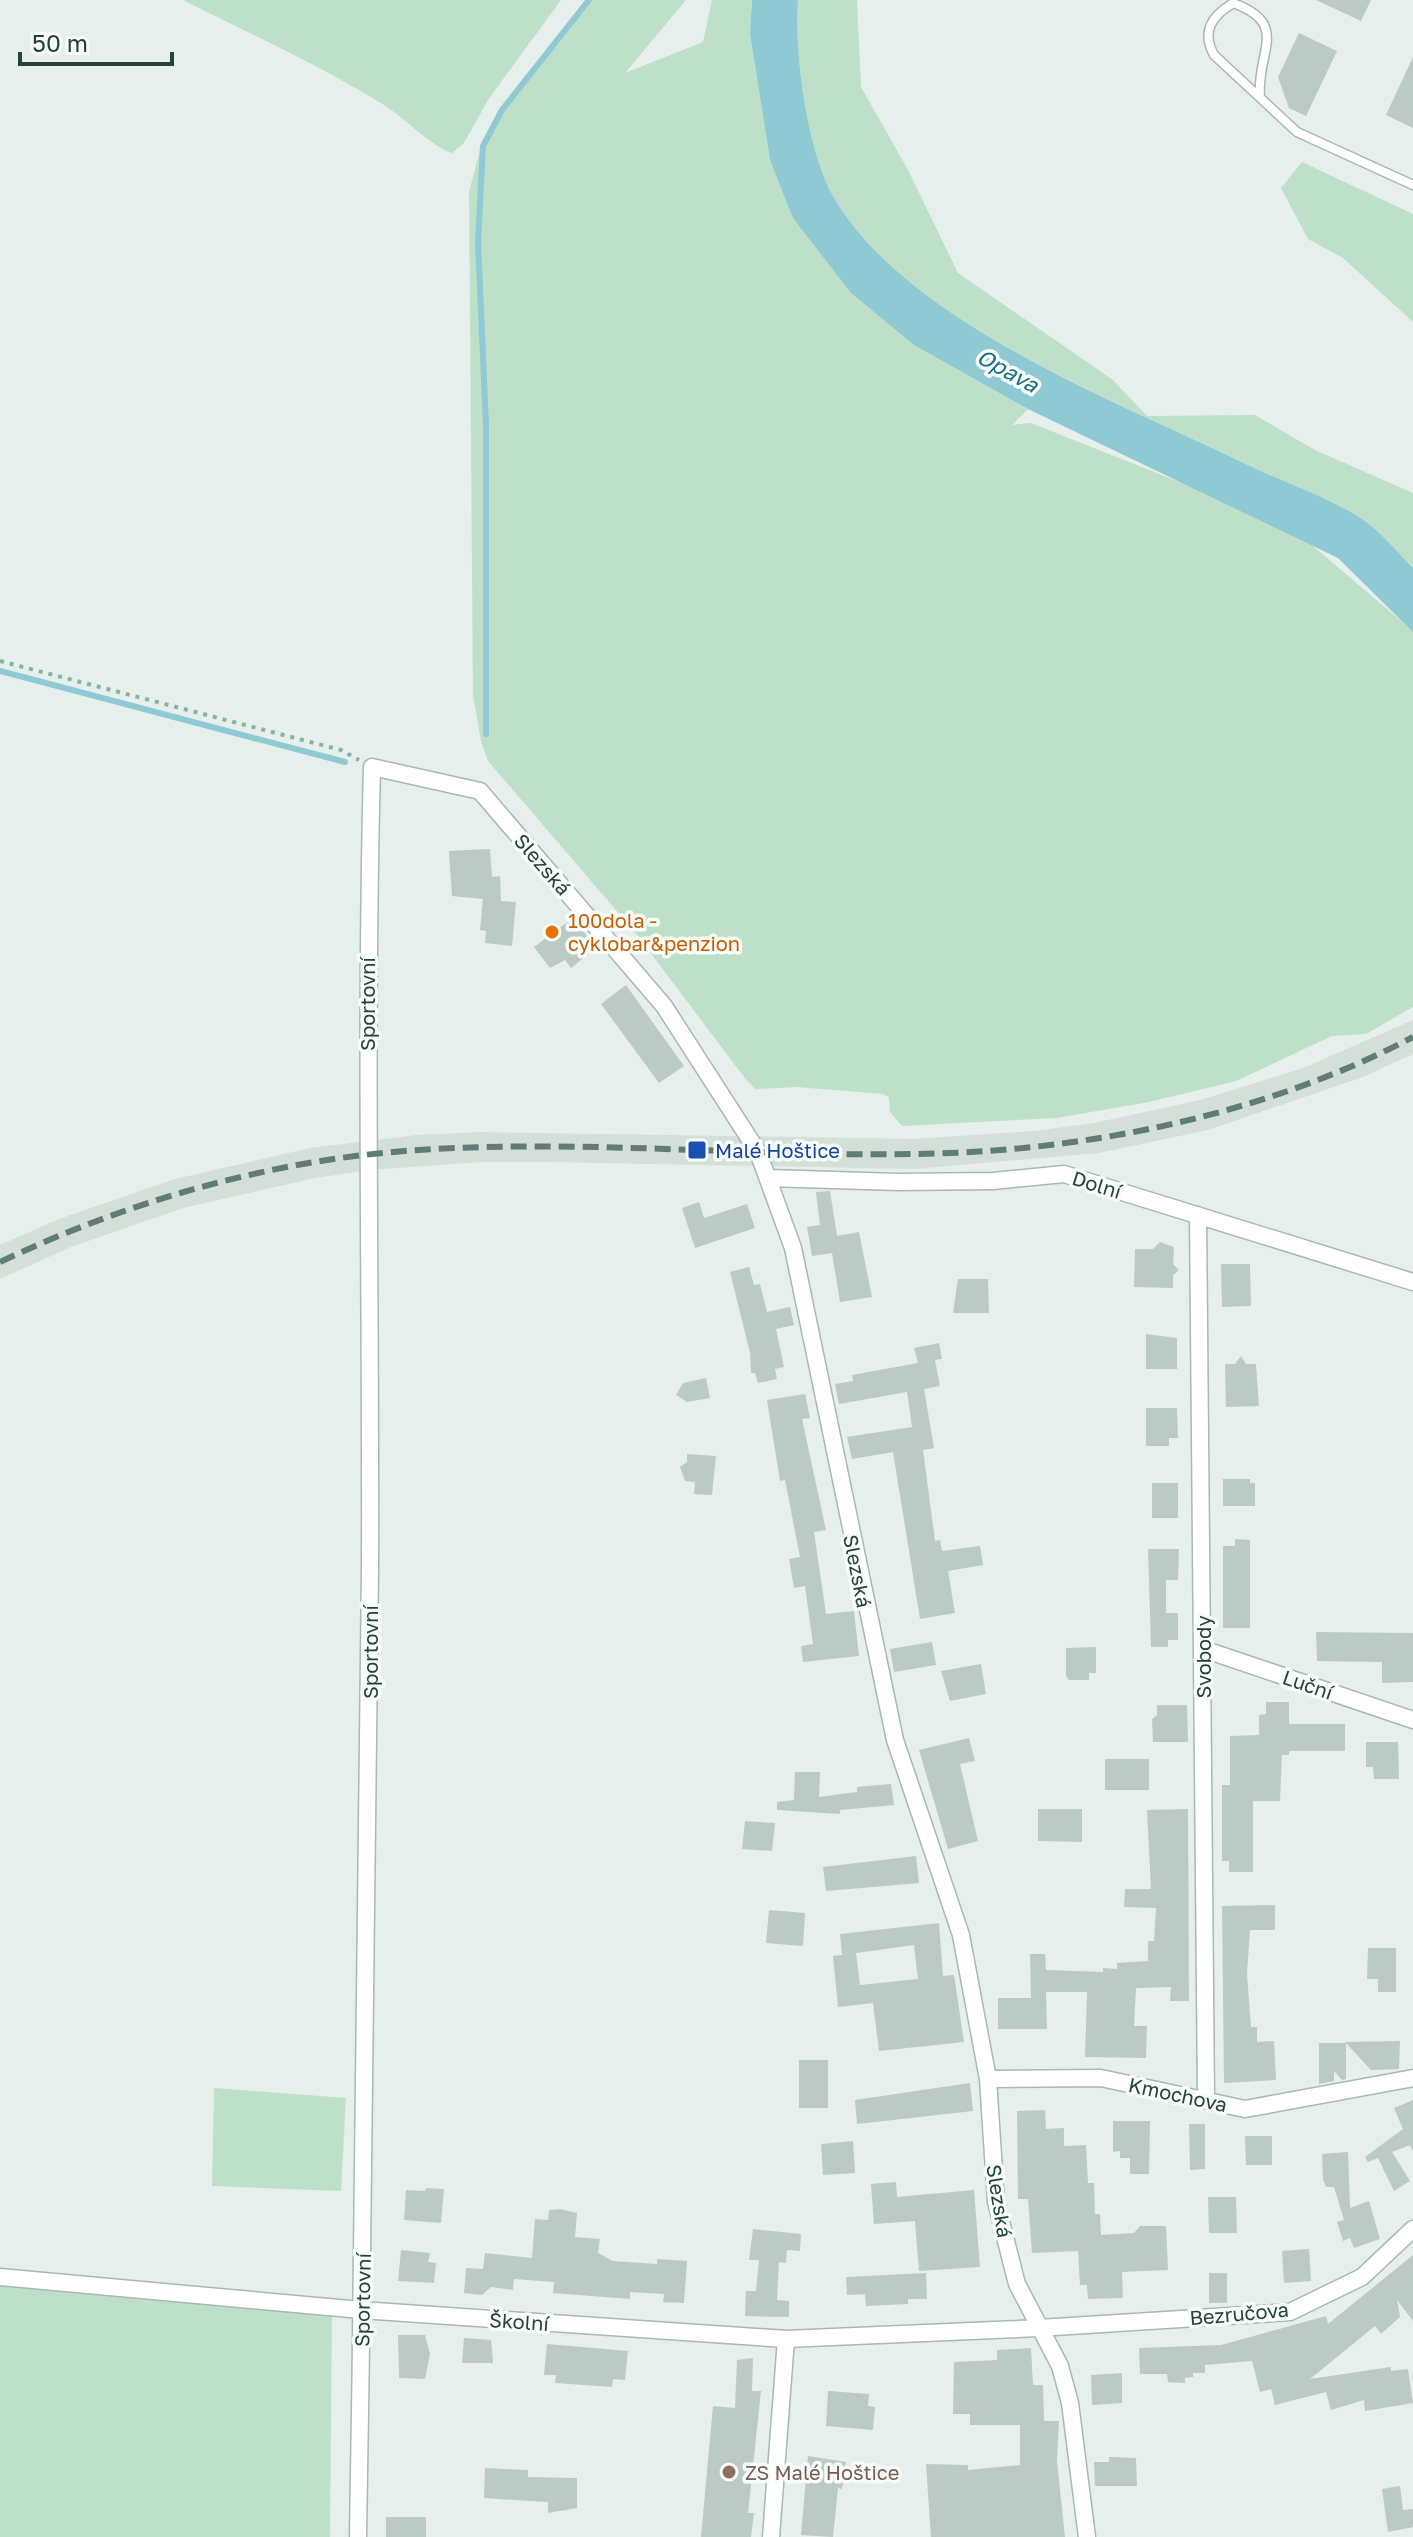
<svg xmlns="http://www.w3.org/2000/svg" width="1413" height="2537" viewBox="0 0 1413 2537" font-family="'Golos Text',sans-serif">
<rect width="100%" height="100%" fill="#e6efeb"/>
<!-- built -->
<path fill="#d4dfda" d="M1413,1020V1054L1363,1077L1208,1130L1099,1153L914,1169L548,1162H482L369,1170L315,1178L183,1208L71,1247L0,1279V1245L59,1219L175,1179L310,1148L417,1135L482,1132L914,1139L1035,1131L1094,1123L1200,1100L1303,1068Z"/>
<!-- green -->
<path fill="#bfe0c8" d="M183,0H561L488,100L464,143L452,153C435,149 404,118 387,107C324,67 250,34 183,0Z
M587,0H686L625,73L703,42L712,0H752L750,34L770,160L914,345L1028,409L1012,425L1031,423L1197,489L1313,546L1413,631V1007L1366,1034L1332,1036L1236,1081L1149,1102L1057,1118L902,1126L890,1112L889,1097L883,1094L797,1087L755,1089L744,1077L634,931L488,761L481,741L473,695L469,192L482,143L532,68Z
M798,0H857L861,87L907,168L958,273L1113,380L1147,416L1255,415L1315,450L1413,493V568C1398,553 1383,534 1365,521C1337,501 1283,482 1250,466C1121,403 906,323 833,196C807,150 794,52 798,0Z
M1302,162L1413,214V322L1343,258L1308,239L1281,188Z
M214,2088L346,2098L341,2191L212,2186Z
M0,2277L332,2307L330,2537H0Z"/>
<!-- water -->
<path fill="#8ec9d4" d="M752,0H798C794,52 807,150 833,196C906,323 1121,403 1250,466C1283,482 1337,501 1365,521C1383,534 1398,553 1413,568V632L1338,558L1028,409L914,345L851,293L793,218L770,160L750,34Z"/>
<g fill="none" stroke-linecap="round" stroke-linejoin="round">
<!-- stream -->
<path stroke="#8ec9d4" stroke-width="6" d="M0,671L345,762
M486,734V425L478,242L483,146L502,110L589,0"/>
</g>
<!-- building -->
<path fill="#bbcac4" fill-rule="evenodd" d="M1316,0H1371L1361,21Z
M1299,33L1337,51L1306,116L1289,108L1278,77Z
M1413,57V128L1386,115Z
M490,849L492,877L500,876L501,901L516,902L512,946L485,943L486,931L480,930L483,899L452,896L449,851Z
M573,918L596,948L571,968L565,960L550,968L534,947Z
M626,985L684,1066L659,1083L601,1004Z
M830,1191L837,1236L859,1232L872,1297L840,1302L832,1253L812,1256L807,1227L820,1225L816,1192Z
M699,1202L704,1218L747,1204L755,1228L695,1248L682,1208Z
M1160,1242L1174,1247L1173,1264L1179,1270L1173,1275V1288L1134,1287L1135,1249H1153Z
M1221,1264H1250L1251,1306L1222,1307Z
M749,1267L754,1285L760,1284L767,1312L790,1307L794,1325L776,1329L784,1367L775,1369L777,1379L758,1383L755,1373H751L750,1353L730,1272Z
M958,1279H988L989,1313H953Z
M1146,1334L1177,1338V1369H1146Z
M939,1343L942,1359L935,1360L940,1386L924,1389L934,1448L923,1450L935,1541L940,1540L942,1551L980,1546L983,1565L948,1571L955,1613L920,1619L893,1452L852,1459L847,1437L912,1427L907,1392L839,1404L835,1384L853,1381L852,1375L918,1363L914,1348Z
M1241,1356L1246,1364H1256L1259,1406L1226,1407L1225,1364H1235Z
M706,1378L710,1398L687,1402L676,1395L683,1383Z
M805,1394L810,1418L802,1419L826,1530L814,1532L826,1614L854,1611L859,1656L803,1662L801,1646L813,1644L805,1586L794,1588L789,1559L800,1557L785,1480L780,1481L767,1400Z
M1146,1408H1177L1178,1438H1169V1446H1146Z
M687,1454L716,1456L712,1495L694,1494L695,1482L685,1481L680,1467L687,1462Z
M1223,1479H1250V1483H1255V1506H1223Z
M1152,1483H1178V1518H1152Z
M1235,1539L1250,1540V1628H1223V1546H1235Z
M1148,1549H1179L1178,1580H1166V1613H1178V1640H1168V1647H1151Z
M1316,1632L1413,1633V1682L1382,1683V1662L1317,1661Z
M932,1642L936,1665L894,1672L890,1649Z
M1096,1647V1673H1089V1680H1069L1066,1676V1648Z
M981,1664L986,1694L950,1701L941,1671Z
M1266,1702H1289V1724H1345V1751H1289V1755H1282L1280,1801H1253V1872H1229V1861H1222V1785H1230V1736L1259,1735V1715L1266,1714Z
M1157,1705H1187L1188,1742H1153L1152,1719L1157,1715Z
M969,1738L975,1761L960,1764L978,1841L948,1849L919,1750Z
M1366,1742H1398L1399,1779H1374L1373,1767H1366Z
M1105,1759H1149V1790H1105Z
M795,1772H820L819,1797L857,1792V1787L891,1784L894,1805L840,1810V1814L777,1810V1802L794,1800Z
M1038,1809H1082V1842L1038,1841Z
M1188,1809L1189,2001H1170L1171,1987L1136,1988L1134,2026H1147L1146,2058L1085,2057L1087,1992H1046L1047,2029H998V1998H1031L1030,1954H1045L1046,1970L1103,1972V1968L1117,1969V1963L1148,1961V1941H1154L1156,1908L1124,1907L1125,1889H1151L1147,1810Z
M745,1821L775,1823L772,1851L742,1849Z
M916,1856L919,1883L826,1891L823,1867Z
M1275,1905V1930H1250L1247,1974L1251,2027H1257V2042L1274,2041L1276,2080L1224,2083L1222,1906Z
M769,1910L805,1913L803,1946L766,1943Z
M939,1923L943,1976L954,1975L964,2042L879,2051L873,2003L838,2007L833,1956L842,1955L840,1934ZM914,1945L918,1979L860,1985L856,1953Z
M1368,1948H1396V1992H1378V1979H1367Z
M1400,2041L1399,2069L1371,2070L1345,2042Z
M1319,2043H1346V2079L1342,2080L1334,2071V2081L1319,2084Z
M799,2060H828V2108H799Z
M970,2083L973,2111L857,2124L855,2100Z
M1413,2100V2151L1410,2145L1392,2152L1410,2181L1394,2191L1378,2158L1368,2162L1365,2157L1403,2129L1394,2108Z
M1045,2110L1046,2129L1064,2128V2146L1086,2145L1088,2183H1094L1095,2214H1100L1101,2235L1134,2233L1140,2226H1166L1168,2270L1122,2272L1123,2298L1088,2299L1087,2285H1080L1078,2251L1032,2253L1028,2199H1018L1017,2111Z
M1113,2121H1150L1149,2174H1130V2158H1120V2151L1113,2152Z
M1189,2124H1205V2169L1190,2170Z
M1245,2136H1272V2165H1246Z
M853,2141L855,2173L823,2175L821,2144Z
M1348,2152L1350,2208L1369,2201L1380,2239L1354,2248L1350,2238L1343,2241L1337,2222L1344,2220L1334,2187H1326L1323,2179L1322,2154Z
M896,2182L897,2197L974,2190L980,2267L919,2271L915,2221L874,2224L871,2184Z
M426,2188L444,2189L441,2223L404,2220L406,2190L425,2191Z
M1208,2197H1236L1237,2233H1209Z
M560,2209L577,2213L575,2237L600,2239L598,2253L613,2261L657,2264V2259L687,2261L684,2303L663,2302L664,2294L630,2292V2299L553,2293L554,2282L514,2279L513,2290L491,2287L482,2295L464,2293L466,2268L483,2269L485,2253L532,2258L535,2219L548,2220L549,2210Z
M753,2229L801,2234L800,2251L787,2250L786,2263L779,2262L777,2300L789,2301V2317L745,2316L746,2291H756L759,2260H749Z
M1309,2249L1311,2281L1284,2283L1282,2251Z
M401,2250L430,2253L428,2262L436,2263L434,2283L398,2281Z
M1413,2255V2321L1397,2300L1400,2317L1381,2334L1375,2326L1310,2379L1391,2367V2371L1408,2369L1413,2403L1365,2411L1364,2400L1331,2410L1326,2392L1275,2405L1271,2389L1260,2392L1252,2361L1205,2365V2373H1193V2377L1185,2378V2383L1168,2382L1167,2374H1140L1139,2348L1221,2345L1326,2316L1328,2324Z
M926,2273L927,2299H908V2304L866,2306L865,2294L847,2295L846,2277Z
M1209,2273H1227V2303H1209Z
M398,2335H425L430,2354L425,2379L399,2378Z
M464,2338L491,2340L493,2363H462Z
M547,2344L628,2351L625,2380L613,2379L612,2387L555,2383L556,2375H544Z
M1031,2348L1033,2385H1043L1044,2421H1059L1057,2461L1065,2537H931L926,2464L968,2465V2470L1020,2465V2425H970V2414H953L954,2362L997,2360V2350Z
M753,2358L752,2391H761L748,2513H754L751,2537H701L713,2406L735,2408L737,2360Z
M1122,2373V2403L1092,2405L1091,2375Z
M828,2391L869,2394L868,2406L875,2407L873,2430L826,2426Z
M808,2456L846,2462L842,2489L838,2488L833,2537L801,2535Z
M1109,2457L1136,2458L1137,2486H1095L1094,2462H1109Z
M485,2468L528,2470V2477L577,2478V2508L548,2513V2502L484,2498Z
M1400,2486L1403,2510L1413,2509V2527L1388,2532L1382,2489Z
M386,2517H426V2537H386Z"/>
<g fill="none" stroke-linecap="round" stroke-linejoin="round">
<!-- lane casing -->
<g stroke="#a8b8b2" stroke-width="11">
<path id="lane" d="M1260,97C1256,52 1291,24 1233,3C1212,16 1201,31 1214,55L1297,132L1413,185"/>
</g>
<!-- street casing -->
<g stroke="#a8b8b2" stroke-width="19">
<path id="street" d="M768,1178L898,1182L993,1181L1064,1174L1413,1282
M1198,1215L1206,2099
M1203,1649L1413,1720
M988,2079L1101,2078L1245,2109L1413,2078
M0,2277L361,2310L786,2339L1039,2328L1290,2312L1362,2277L1413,2229
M358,2537C363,2214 369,1891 370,1568C371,1301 365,1034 372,767L480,791L664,1006L758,1152L793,1248L895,1740L961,1935L988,2079L996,2202L1017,2284L1060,2366L1070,2403L1087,2537
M771,2537L786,2339"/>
</g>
<!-- path -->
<path stroke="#86b3a5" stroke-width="4" stroke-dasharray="4 6" stroke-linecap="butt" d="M0,661L341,750L359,760"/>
<!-- lane -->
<use href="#lane" stroke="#fff" stroke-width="8"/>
<!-- street -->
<use href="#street" stroke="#fff" stroke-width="16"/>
<!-- rail -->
<path stroke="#5f7d75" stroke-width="6" stroke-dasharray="16 8" stroke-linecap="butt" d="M0,1262C131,1200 275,1159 419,1150C584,1139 749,1157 914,1154C1082,1152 1263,1116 1413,1037"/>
</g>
<!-- markers -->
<circle fill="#e8710a" stroke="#f7fbf9" stroke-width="3" cx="552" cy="932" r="8"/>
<rect fill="#1a4fb4" stroke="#f7fbf9" stroke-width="3" x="687" y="1140" width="20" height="20" rx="4"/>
<circle fill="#8d6e63" stroke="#f7fbf9" stroke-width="3" cx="729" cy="2472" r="8"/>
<g text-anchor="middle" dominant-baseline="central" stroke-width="7" stroke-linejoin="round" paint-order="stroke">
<!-- street labels -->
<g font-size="20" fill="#24423a" stroke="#f7fbf9">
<text transform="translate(543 864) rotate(49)">Slezská</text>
<text transform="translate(367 1004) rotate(-90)">Sportovní</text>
<text transform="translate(1097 1184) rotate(17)">Dolní</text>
<text transform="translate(858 1571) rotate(79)">Slezská</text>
<text transform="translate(370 1652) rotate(-90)">Sportovní</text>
<text transform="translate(1203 1657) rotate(-90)">Svobody</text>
<text transform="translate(1308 1684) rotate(19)">Luční</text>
<text transform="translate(1178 2094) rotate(12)">Kmochova</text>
<text transform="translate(1000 2201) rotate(81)">Slezská</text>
<text transform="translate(362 2300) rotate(-89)">Sportovní</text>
<text transform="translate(1239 2313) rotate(-5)">Bezručova</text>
<text transform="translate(519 2321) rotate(4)">Školní</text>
</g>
<!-- food labels -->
<g font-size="20" fill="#c56008" stroke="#f7fbf9" text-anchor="start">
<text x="568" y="920">100dola -<tspan x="568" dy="23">cyklobar&amp;penzion</tspan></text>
</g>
<!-- transit labels -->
<g font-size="20" fill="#164399" stroke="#f7fbf9" text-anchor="start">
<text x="715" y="1150">Malé Hoštice</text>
</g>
<!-- education labels -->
<g font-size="20" fill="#785e54" stroke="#f7fbf9" text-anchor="start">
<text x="745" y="2472">ZS Malé Hoštice</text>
</g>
<!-- water labels -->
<g font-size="22" font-style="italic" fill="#1c6f80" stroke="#f7fbf9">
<text transform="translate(1008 370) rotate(29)">Opava</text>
</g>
</g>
<!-- scale -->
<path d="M20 52v12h152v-12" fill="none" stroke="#24423a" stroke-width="4"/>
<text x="32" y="52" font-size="24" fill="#24423a" stroke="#f7fbf9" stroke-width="6" paint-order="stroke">50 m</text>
</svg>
